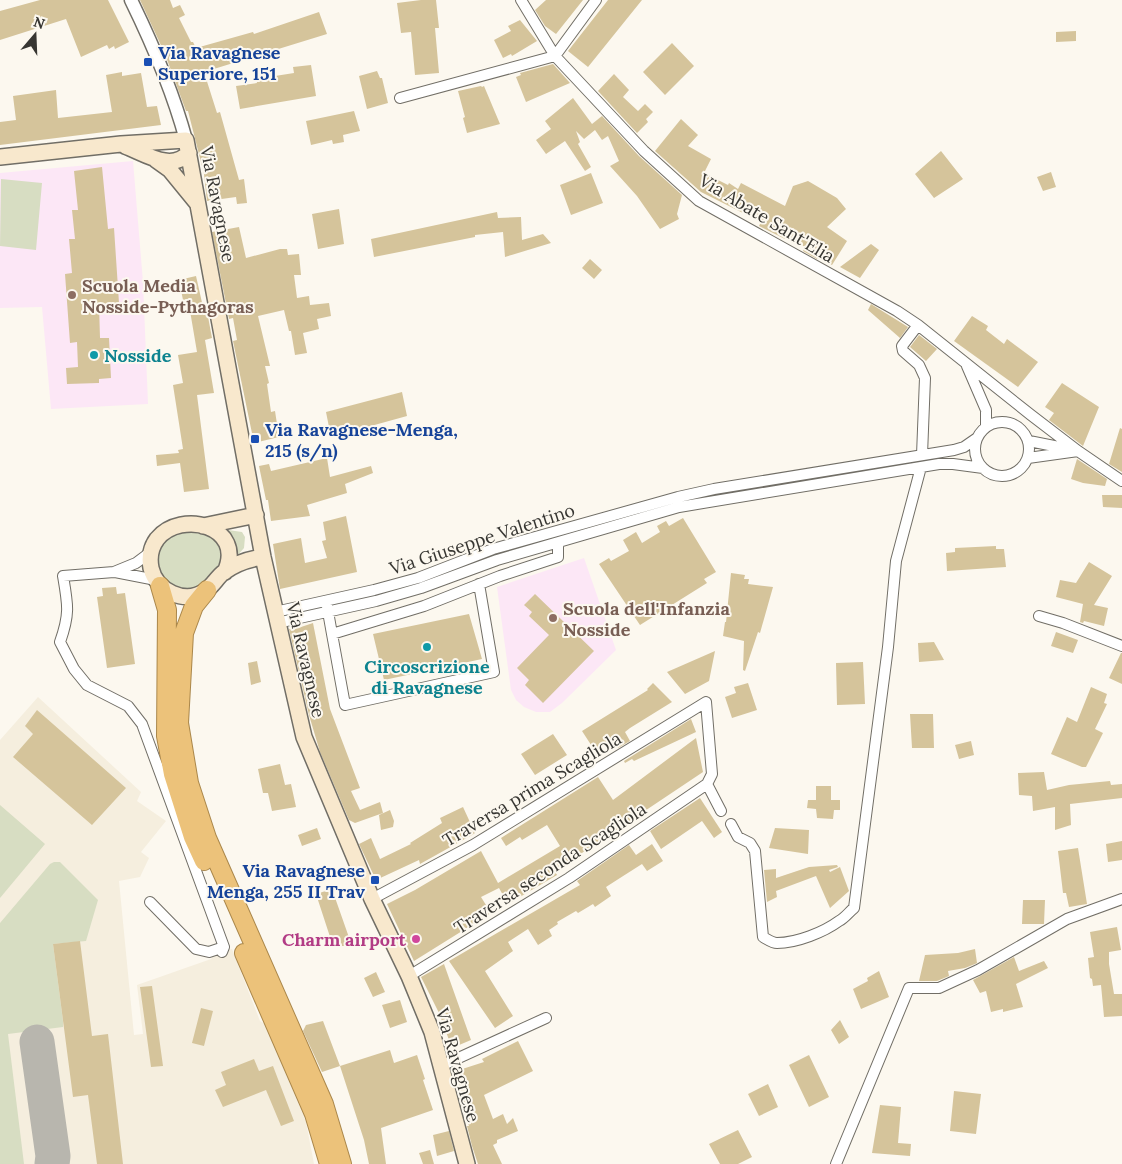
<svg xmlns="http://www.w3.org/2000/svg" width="1122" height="1164" viewBox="0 0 1122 1164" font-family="Lora,serif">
<rect width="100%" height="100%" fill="#fcf8ef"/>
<!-- built -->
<path fill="#f5eede" d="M38,697L141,792L137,801L166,821L141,852L149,858L140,877L119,881L134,1035L143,1034L137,985L211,959L215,954L232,949L260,1021L265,1024L306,1122L314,1164H0V740Z"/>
<!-- education -->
<path fill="#fce7f6" d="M133,161L143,282L148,404L51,409L42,307L0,308V173Z
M584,558L616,650L562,703L550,712H536L524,707L516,700L511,690L497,587Z"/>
<!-- green -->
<path fill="#d7ddc2" d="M1,179L42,183L36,250L0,246Z
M228,530L242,532L245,537L244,548L237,556L236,546Z
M201,531L216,537L224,554C218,569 200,596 181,590C174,588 167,582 160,578C153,539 165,534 201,531Z
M0,805L45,844L0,898Z
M54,862H60L98,900L86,941L53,944L63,1021V1027L8,1034L24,1164H0V923L50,864Z"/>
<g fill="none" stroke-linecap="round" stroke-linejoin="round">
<!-- taxiway -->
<path stroke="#b8b6ae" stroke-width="35" d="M37,1042L53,1156L52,1164"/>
</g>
<!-- building -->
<path fill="#d5c49b" d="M40,0H108L129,42L115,49L114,46L109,49L107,45L81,57L66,19L0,40V11Z
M140,0H170L173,8L180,5L185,15L179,18L191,42H193L196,48L253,32L254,34L319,12L327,34L204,72L217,113L220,112L239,180L244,179L247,203L237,204L236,197L207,201L204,174L188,111H186L165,54Z
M421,0H436L439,28H435L439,73L415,75L411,32L401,33L397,3Z
M546,0H583L556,34L545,26L535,10Z
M608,0H642L588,67L568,51Z
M520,20L537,41L512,56L511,54L503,58L494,40L511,31L508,26Z
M1076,31V41L1056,42V32Z
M672,43L694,66L665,95L643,72Z
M553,64L570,83L526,102L516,77L521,75L520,73Z
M311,65L316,96L240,109L236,86L257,83L256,79L294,73L293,67Z
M377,71L380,78H382L388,103L367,109L359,76Z
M122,72V76L141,73L147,107L157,106L161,125L0,145V122L16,120L13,96L56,90L58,118L112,112L106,75Z
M614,74L629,90L623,97L638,111L645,104L653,112L646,119L648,122L637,133L598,91Z
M481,86L482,87L484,86L500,124L467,133L463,118L465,117L458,91Z
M573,98L592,124L602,116L639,156L682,195L677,214L679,219L660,229L637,196L610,166L619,161L608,136L602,140L595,130L584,139L576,131L580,142L578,144L591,167L585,171L565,141L546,154L536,140L551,129L545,121Z
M354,111L360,131L343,135L344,142L333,144L332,140L311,145L306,121Z
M681,119L698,135L688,146L711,159L704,173L728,185L729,183L738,189L741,183L785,206L793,186L808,181L837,198L846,209L827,227L847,241L832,265L818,257L817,259L803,251L805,247L787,237L785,239L759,226L761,222L701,192L655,151Z
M941,151L963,179L934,198L915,174Z
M102,167L108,229L114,228L119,303L99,304L100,338H109L111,378L99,379V383L67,384L66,368L78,367L77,342L70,343L65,274L72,273L69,239H75L72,210H78L74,171Z
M1051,172L1056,187L1043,191L1037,177Z
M591,173L603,203L571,215L560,185Z
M339,209L344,244L318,249L312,214Z
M497,212L498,218L521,217L522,240L543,234L551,243L505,257L503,232L475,235V237L374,257L371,239Z
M239,227L246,258L280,249H287L288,255L299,254L301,275H294L297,298L309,296L310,305L329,303L331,316L317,319L319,329L303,333L307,353L295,355L291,331H289L284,310L258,316L270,366H265L269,383L267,384L271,412L275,411L279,437L254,443L233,341L237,340L233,318L229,319L212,232Z
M871,244L879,250L860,278L840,267Z
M590,259L602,270L594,279L582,268Z
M196,276L203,307L206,306L212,338L205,340L214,393L197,395L209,489L184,492L180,463L157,466L156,455L179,453L178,450L183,449L173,385L183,383L178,355L197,352L188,299L183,300L179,280Z
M871,304L908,327L900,338L868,310Z
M972,316L988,326L986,330L1004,344L1007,339L1038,362L1018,387L954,341Z
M919,335L937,349L926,361L910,347Z
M1062,383L1099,407L1083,446L1049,420L1054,413L1045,407Z
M402,392L407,416L331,437L326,412Z
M1120,428L1122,429V472L1109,464Z
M327,458L330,477L371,466L373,473L345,484L347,493L307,505L310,516L271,521L268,500H266L259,466L269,464L271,471Z
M1077,459L1107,479L1105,486L1083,483L1071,479Z
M1102,495H1122V508L1103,507Z
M346,516L357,572L280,589L273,544L301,538L305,563L327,558L322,541L326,540L323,522Z
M683,518L716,572L704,579L707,583L640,625L599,564L609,558L611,561L629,551L623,540L636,532L642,543L660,532L657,526L666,521L669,526Z
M996,546V549H1004L1006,567L947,571L946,553L955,552V548Z
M1089,562L1112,576L1094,605L1108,608L1104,626L1084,621L1083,623L1080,622L1083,604L1056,597L1060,580L1076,583Z
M731,573L745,575L744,579H749L748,584L773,587L760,633L758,632L745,671L743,670L744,641L723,636L725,622H726Z
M116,587L117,594L125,593L135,664L107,668L97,597L103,596L102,588Z
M535,594L594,651L543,703L525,685L529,680L517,668L549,635L529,616L532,612L524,605Z
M469,614L482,659L384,680L373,634Z
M313,623L330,709L360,788L351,791L360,810L380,802L383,813L355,823L349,820L320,752L309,715L289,629L301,627Z
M1056,632L1078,640L1073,653L1051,646Z
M934,642L944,660L919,662L918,643Z
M715,651L709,681L685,694L667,672Z
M1121,653H1122V684L1109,678Z
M257,661L261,682L251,685L248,663Z
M863,662L865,704L837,705L836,663Z
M653,683L672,702L630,728L625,732L630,741L618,748L613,740L595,751L582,731L648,690L647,689Z
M748,683L757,710L732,718L725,697L736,693L734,687Z
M1091,687L1107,694L1104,703L1107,704L1095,729L1103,733L1086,767H1082L1051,754L1067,717L1077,722Z
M37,710L126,788L92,825L13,757L33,734L25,726Z
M910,714H933L934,748H912Z
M691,719L696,732L634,761L632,759L625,763L624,761Z
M553,734L567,755L535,775L521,754Z
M696,738L703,772L555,871L557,875L508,904L499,888L481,897L491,913L414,961L387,904L415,890L481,851L498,883L560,846L547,825L522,840L520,837L506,846L501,838L598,777L613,800Z
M971,741L974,755L959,759L955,745Z
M280,764L285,785L291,784L296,807L272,811L268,793H263L258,769Z
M1044,772L1047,790L1069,785L1110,781L1111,785L1122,784V798L1070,804L1071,825L1055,830V807L1033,811L1032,796L1019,795L1018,773Z
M816,786H831V800H840V810H834L833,819L817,818L816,809L807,808L808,800H816Z
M700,798L722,832L714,838L702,821L661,849L650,831Z
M463,807L475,833L472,835L420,864L419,860L376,880L359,844L371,838L380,859L411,844L410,843L442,823L440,818Z
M390,810L394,821L393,827L381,830L379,815Z
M317,828L321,839L302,846L298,835Z
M775,828L809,830L808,854L769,848Z
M1122,841V860L1108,862L1106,844Z
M652,844L663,861L647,871L642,864L620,878L606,887L611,896L595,907L593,904L578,913L576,911L557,922L558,924L549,930L552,936L538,945L528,929L508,942L513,951L485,971L513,1016L495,1028L449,961L580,885L577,881L629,845L636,855Z
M1078,848L1087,904L1069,907L1066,893H1063L1058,851Z
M837,865L838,867L829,870L830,872L840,867L849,891L830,908L816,876L776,891L777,897L767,902L764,870L776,869V878L809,867Z
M332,889L352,946H333L316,894Z
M1023,900H1045L1044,924H1022Z
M1117,927L1121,950L1109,952V964L1114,994H1122V1016L1104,1017L1101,985L1093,986L1092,979L1090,978L1088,958L1094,957L1090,932Z
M80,941L92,1036L108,1034L123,1164H97L88,1095L73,1097L53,944Z
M975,949L977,963L975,964L965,968L948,971L949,976L937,981H919L925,955L958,953Z
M1014,957L1019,971L1044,961L1048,968L1016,984L1023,1007L1003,1012V1009L991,1012L986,991L980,993L973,980Z
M444,964L471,1040L452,1048L439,1013L421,977Z
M879,971L889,997L861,1009L853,989L868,981L867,978Z
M376,972L385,992L373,997L364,978Z
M152,986L163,1066L151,1067L140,987Z
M400,1000L407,1022L390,1028L382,1005Z
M201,1008L213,1011L204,1046L192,1043Z
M840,1020L849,1037L839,1044L831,1030Z
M323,1021L340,1066L322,1072L303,1031L306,1025Z
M518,1041L533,1071L484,1095L493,1119L503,1114L507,1124L513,1118L518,1131L497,1140V1143L493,1145L502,1164H478L472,1146L467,1126H469L459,1098L453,1072L484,1062L482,1059Z
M390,1050L394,1063L417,1055L425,1079L423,1080L433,1110L381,1128L386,1164H369L364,1140L340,1066Z
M809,1055L829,1097L809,1107L789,1065Z
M254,1059L259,1071L273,1066L294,1121L281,1126L266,1090L223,1107L215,1090L226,1085L221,1072Z
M768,1084L778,1107L759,1116L748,1094Z
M954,1091L981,1094L976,1134L950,1131Z
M880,1105L901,1107L898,1143L911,1144L910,1156L872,1153Z
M738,1130L752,1157L738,1164H720L709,1144Z
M449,1131L454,1151L437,1156L433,1135Z
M430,1150L434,1164H423L419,1153Z"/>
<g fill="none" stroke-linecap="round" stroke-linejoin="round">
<!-- minor casing -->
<g stroke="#716e66" stroke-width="12">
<path id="minor" d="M521,0L555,56L644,151L699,201L897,311L918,325L1031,415L1078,451L1122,481
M400,98L555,56L596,0
M918,325L902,346L903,351L919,365L925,378L922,455
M967,366L986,410V427
M975 449a27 27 0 1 1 54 0a27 27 0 1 1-54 0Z
M1029,441L1069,449
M1028,458L1078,451
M152,551L136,563L114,572L63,576C68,605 70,614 60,642L74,669L87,685L128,706L142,724L224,947L222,952
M115,572L156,580
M327,606L332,634L424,606L500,576L558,557V543
M275,612L374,590L418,578L493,549L678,497L714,489L954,450L964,447L977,438
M1039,616L1063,623L1122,646
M277,623L376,601L421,588L497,560L679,507L939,464H953L983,468
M332,634L345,705L494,672L479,584
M707,784L721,811
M731,824L738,837L750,843L755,851L763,937C767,939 772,943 777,943C797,943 824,932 839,921C845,918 849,912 854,908L888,647L896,561L921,467
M372,899L473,845L706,702L712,774L707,784
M150,902L196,949L209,952L224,947
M409,976L569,878L707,784
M441,1066L546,1018
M836,1164L909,988H939L978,970L1067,919L1122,899"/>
</g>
<!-- tertiary casing -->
<g stroke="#716e66" stroke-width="15">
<path id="tertiary" d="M131,0C153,45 173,92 186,140"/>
</g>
<!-- secondary casing -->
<g stroke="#716e66" stroke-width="18">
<path id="secondary" d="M125,146C146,154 171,172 189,153
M0,157L121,144L186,140L263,557L304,737L372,899L409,976L432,1032L467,1164
M156,160L170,170L197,203
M203,526L256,515
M225,572C246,526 181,509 157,539C151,547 149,558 151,568C156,591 185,605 205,591C213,586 217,577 224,572C236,563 249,559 263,557"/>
</g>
<!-- trunk casing -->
<g stroke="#aa874b" stroke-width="20">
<path id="trunk" d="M160,586L167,610L166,736L173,774L193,837L204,861
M207,590L194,606L184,633L179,723L189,783L207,838L324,1104L342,1164
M244,953L314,1114L329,1164"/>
</g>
<!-- minor -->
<use href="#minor" stroke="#fff" stroke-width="10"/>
<!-- tertiary -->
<use href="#tertiary" stroke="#fff" stroke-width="12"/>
<!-- secondary -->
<use href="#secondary" stroke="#f8e8cd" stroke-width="15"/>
<!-- trunk -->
<use href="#trunk" stroke="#ecc27a" stroke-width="18"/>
</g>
<!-- markers -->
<g fill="#1a4fb4" stroke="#fcf8ef" stroke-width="2">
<rect x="143" y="57" width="10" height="10" rx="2.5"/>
<rect x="250" y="434" width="10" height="10" rx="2.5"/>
<rect x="370" y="875" width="10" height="10" rx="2.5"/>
</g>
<g fill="#8d6e63" stroke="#fcf8ef" stroke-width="2">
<circle cx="72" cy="295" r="5"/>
<circle cx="553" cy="618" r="5"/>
</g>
<g fill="#0f9aa8" stroke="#fcf8ef" stroke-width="2">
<circle cx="94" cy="355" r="5"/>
<circle cx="427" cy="647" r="5"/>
</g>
<circle fill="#d1479c" stroke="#fcf8ef" stroke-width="2" cx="416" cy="939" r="5"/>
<g text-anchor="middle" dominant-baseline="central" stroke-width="4" stroke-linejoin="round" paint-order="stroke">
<!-- transit labels -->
<g font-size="18" font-weight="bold" fill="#164399" stroke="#fcf8ef" text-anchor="start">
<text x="158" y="52">Via Ravagnese<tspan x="158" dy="21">Superiore, 151</tspan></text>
<text x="265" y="429">Via Ravagnese-Menga,<tspan x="265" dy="21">215 (s/n)</tspan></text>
<text x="365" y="870" text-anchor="end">Via Ravagnese<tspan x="365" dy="21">Menga, 255 II Trav</tspan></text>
</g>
<!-- street labels -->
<g font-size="18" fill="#373632" stroke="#fcf8ef">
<text transform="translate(218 204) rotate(79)">Via Ravagnese</text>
<text transform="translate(767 218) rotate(31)">Via Abate Sant'Elia</text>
<text transform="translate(482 539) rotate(-18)">Via Giuseppe Valentino</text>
<text transform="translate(306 660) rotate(77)">Via Ravagnese</text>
<text transform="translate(532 789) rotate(-31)">Traversa prima Scagliola</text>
<text transform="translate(550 868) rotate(-33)">Traversa seconda Scagliola</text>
<text transform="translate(458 1065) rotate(74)">Via Ravagnese</text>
</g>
<!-- education labels -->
<g font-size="18" font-weight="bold" fill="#785e54" stroke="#fcf8ef" text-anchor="start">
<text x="82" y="285">Scuola Media<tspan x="82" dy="21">Nosside-Pythagoras</tspan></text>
<text x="563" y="608">Scuola dell'Infanzia<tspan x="563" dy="21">Nosside</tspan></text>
</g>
<!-- culture labels -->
<g font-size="18" font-weight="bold" fill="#0d838f" stroke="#fcf8ef" text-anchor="start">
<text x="104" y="355">Nosside</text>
<text x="427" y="666" text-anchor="middle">Circoscrizione<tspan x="427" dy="21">di Ravagnese</tspan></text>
</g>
<!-- hotel labels -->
<g font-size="18" font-weight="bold" fill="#b23c85" stroke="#fcf8ef" text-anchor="end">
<text x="406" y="939">Charm airport</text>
</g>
</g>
<!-- north arrow -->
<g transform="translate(35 35) rotate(19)" stroke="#fcf8ef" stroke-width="4" paint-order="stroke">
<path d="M0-4L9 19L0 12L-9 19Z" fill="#373632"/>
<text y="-8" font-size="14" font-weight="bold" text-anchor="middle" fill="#373632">N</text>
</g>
</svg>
